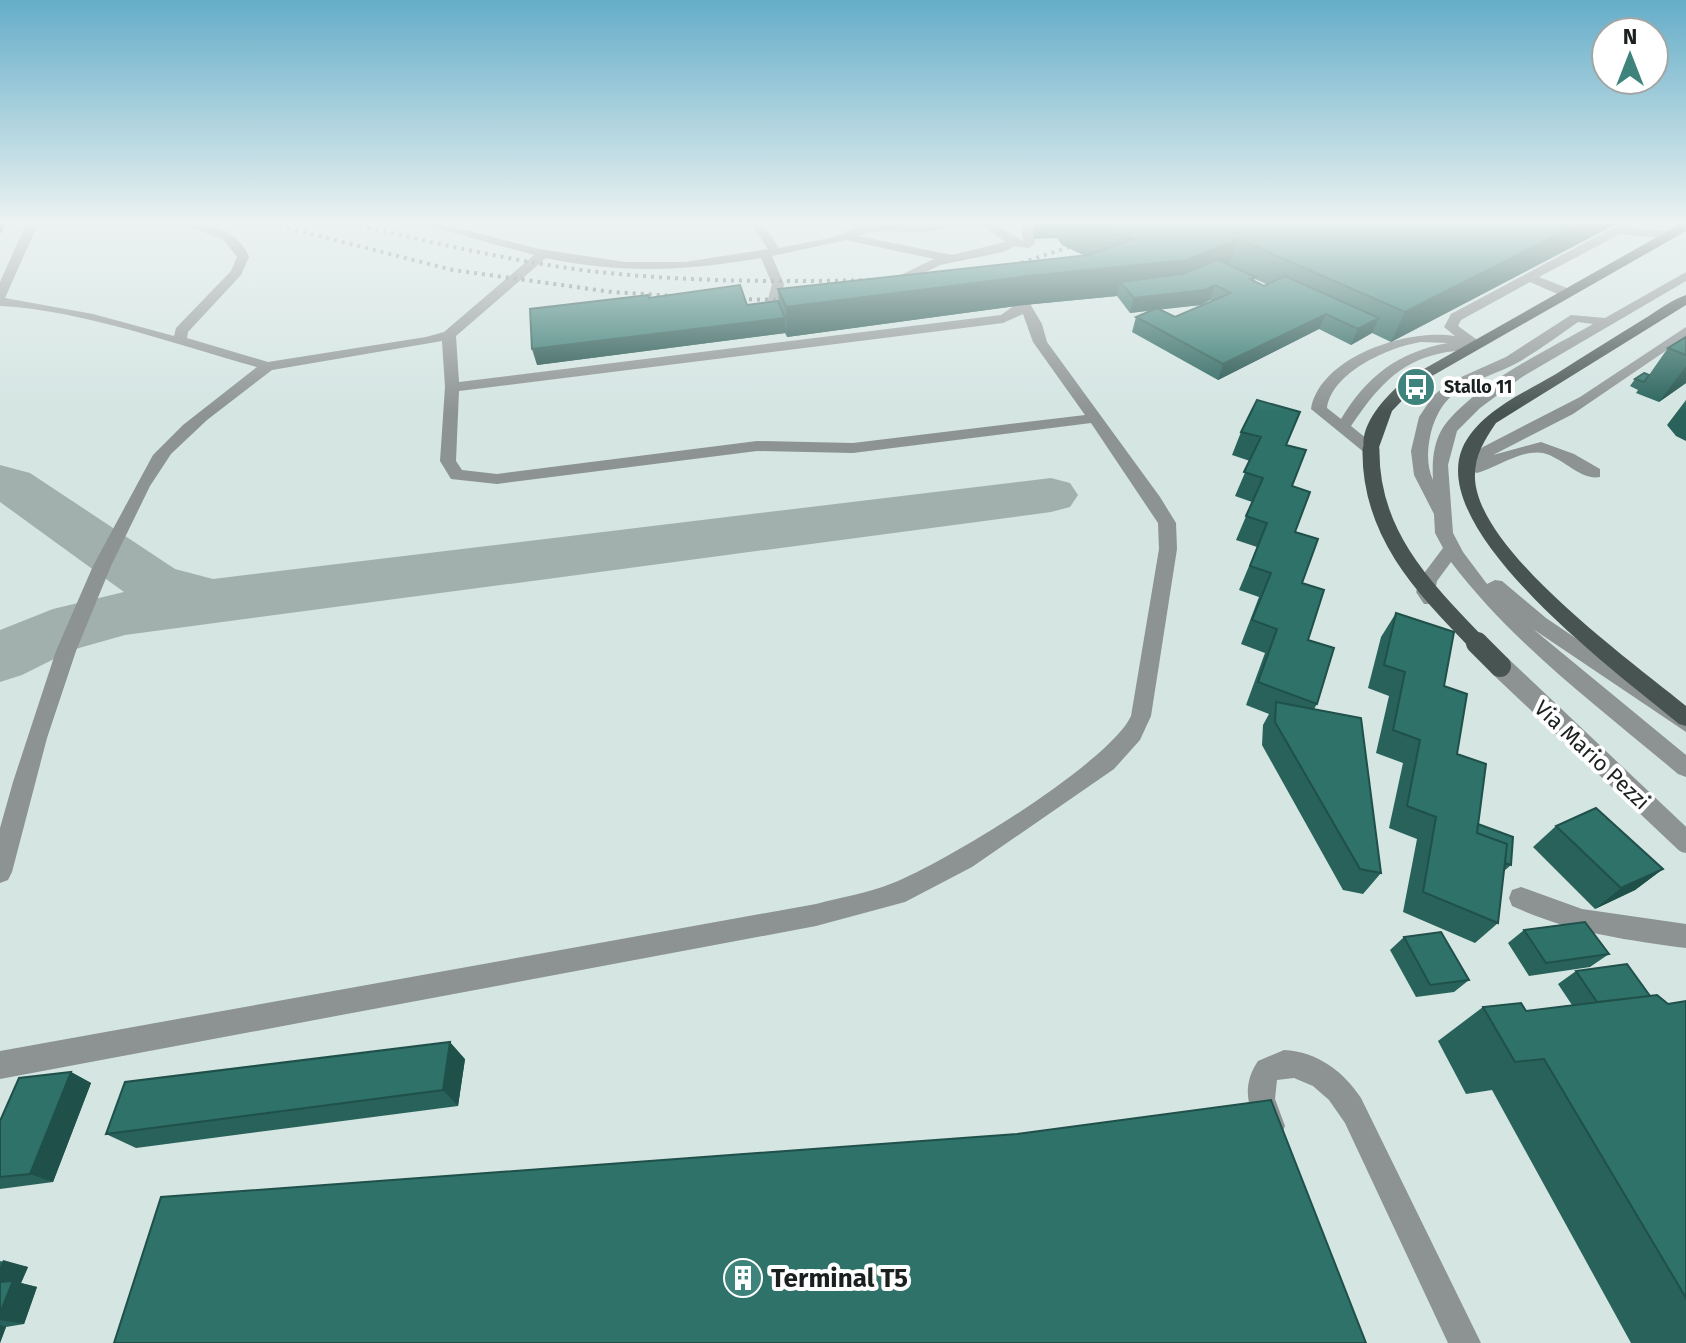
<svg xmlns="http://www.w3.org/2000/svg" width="1686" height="1343" viewBox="0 0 1686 1343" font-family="'Fira Sans',sans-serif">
<rect width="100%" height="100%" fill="#d4e5e2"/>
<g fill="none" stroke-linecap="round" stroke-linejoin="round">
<!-- taxiway -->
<path fill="#a2b0ad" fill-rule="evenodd" d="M0,465L30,473L175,569L213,579L1051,478L1070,483L1078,495L1070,507L1051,512L125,635L72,650L22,675L0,682V630L53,609L124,592L0,502Z"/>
<!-- minor -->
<path fill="#8c9392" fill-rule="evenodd" d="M26,224H38L5,298L93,314L174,336L176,328L231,271L237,257L223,239L180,224C209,224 237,228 249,257L241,275L188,332L187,338L268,362L426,337L444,332L534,255L421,224H442L539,249L625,262H685L768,249L751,224H763L779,248L834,237L865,224H952C924,241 887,224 858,236L952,255L1005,242L981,224H995L1023,241L1021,224H1033L1035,243L1029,248L1015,246L1003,252L940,265L891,289L885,285L886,282L934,259L846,240L772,256L784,284L777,318L770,322L763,318L772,284L761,258C684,271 623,274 546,258L456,336L459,382L1001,315L1019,302H1029L1042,324L1047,342L1160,497L1176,523L1177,549L1151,716L1140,740L1114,769L972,867L905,902L816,926L0,1079V1051L816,904C841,897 869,893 893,883C945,863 1109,763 1131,716L1159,549L1158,523L1091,423L853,453L757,451L497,484L451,479L440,461L445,387L442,341L272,370L207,420L171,454L150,486L111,566L76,651L47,738L12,872L8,880L0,883V828L13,782L56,651L93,566L153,455L183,425L257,367C177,345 82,310 0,306V282ZM1023,314L1033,342L1085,415L853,443L757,441L497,474L462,470L456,461L459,391L1003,323Z
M1620,224H1635L1631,228L1670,231L1676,235L1670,239L1620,234L1539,277L1572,290V296H1562L1530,282L1461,320L1458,326L1480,342V348C1467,351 1455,350 1442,353C1397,362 1375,391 1351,426L1377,447V453H1365L1311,409C1320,356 1409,328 1455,336L1444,327L1451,314ZM1421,342L1448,343C1398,352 1367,376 1341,419L1327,408C1332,372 1389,347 1421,342Z
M1686,272V281L1522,377L1480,408L1457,431L1448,465L1453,533L1463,552L1487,584L1495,580L1502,581L1546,618L1686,713V732L1533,629L1686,755V777L1678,774C1600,708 1514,645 1451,562L1437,581L1435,591L1440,599L1438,604H1424L1416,592L1422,576L1443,548L1435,533L1434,514L1414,475L1411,451L1419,417L1433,396L1450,382L1506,357L1571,315L1605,318ZM1578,322L1593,324C1546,351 1477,383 1444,426C1433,442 1432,462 1433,480C1427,467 1427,452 1430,437C1442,385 1473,385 1515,364C1537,352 1558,336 1578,322Z
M1686,327V337L1573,414L1493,455L1541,442L1574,454L1600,469V477C1581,481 1562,457 1543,453C1522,449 1496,468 1477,473L1460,466L1483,447L1580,397Z
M1521,887L1582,909L1686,924V948C1625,940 1569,932 1512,906L1509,898L1512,890Z
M1284,1050C1318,1052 1343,1071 1361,1098L1481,1343H1448L1345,1123L1329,1100L1313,1086L1294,1078L1277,1080L1275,1099L1285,1126L1281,1136L1271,1140L1261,1136C1249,1109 1240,1088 1258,1061Z"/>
<!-- major -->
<path fill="#485452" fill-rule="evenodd" d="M1680,224H1686V231L1418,384L1392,411L1377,453H1365C1356,426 1388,393 1408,378Z
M1686,295V305L1496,423C1484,441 1474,456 1475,479C1479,552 1631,661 1686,706V726L1679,724C1621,676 1428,534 1462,449C1478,412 1524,393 1556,374C1585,355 1615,337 1644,319C1657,311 1671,300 1686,295Z"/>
<!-- rail -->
<path stroke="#6f7a78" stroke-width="4" stroke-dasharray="3 5" stroke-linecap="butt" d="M272,224L453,270L612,292L689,297
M352,224C431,242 510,261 590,271C685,282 780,282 875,280
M1006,268L1069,247
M725,299L801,300"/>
<!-- minor-bridge -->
<path stroke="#8c9392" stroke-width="22" d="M1500,666L1686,842"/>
<!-- major-bridge-far1 -->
<path stroke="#485452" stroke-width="17" d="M1371,450C1370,534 1424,588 1479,645"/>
<!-- major-bridge -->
<path stroke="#485452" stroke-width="22" d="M1477,643L1500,666"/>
</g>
<!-- wall -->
<path fill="#28625b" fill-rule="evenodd" d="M1033,224H1616L1391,342L1372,333L1351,345L1319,329L1218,380L1132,332L1136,317L1151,310L1130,313L1117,296L1024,305L787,337L785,333L537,365L649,298L747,305L779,303L778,289L1085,256L1062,245L1057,238L1034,239ZM1255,279L1266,284L1264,286L1254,281ZM1210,300L1212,301L1175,317L1160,309L1201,305Z
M1686,337V383L1659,402L1636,393L1638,390L1630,386L1635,379L1649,375L1668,348Z
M1686,400V441L1676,436L1667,425Z
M1241,432L1286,445L1308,640L1317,704L1314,709L1381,873L1363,894L1343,890L1262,745L1263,725L1269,714L1246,705L1265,653L1241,644L1259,597L1239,590L1257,547L1236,540L1252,502L1235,496L1250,461L1232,455Z
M1396,613L1444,686L1457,754L1478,824L1511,865L1504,871L1498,923L1475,943L1403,912L1417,839L1389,828L1403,763L1376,753L1389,696L1368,688L1381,637Z
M1556,826L1663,869L1635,890L1595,909L1533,847Z
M1524,930L1609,954L1590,967L1529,976L1508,943Z
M1404,937L1469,980L1454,992L1416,997L1390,950Z
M1576,971L1650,996L1668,1004L1686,1001V1343H1631L1492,1090L1466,1094L1438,1041L1483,1007L1526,1011L1572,1005L1558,984Z
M465,1059L458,1106L136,1148L106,1134Z
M71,1072L91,1083L53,1182L0,1189V1121Z
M0,1261L28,1267L21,1283L37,1287L24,1324L6,1327L0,1343Z"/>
<!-- shaded-wall -->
<path fill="#20504a" d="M0,224H5L1,233H0Z
M1578,224H1616L1391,342L1405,312Z
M1238,239L1229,267L1131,294L1120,282L1117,296L1024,305L787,337L786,307Z
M1215,285L1210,300L1201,305L1130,313L1134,298Z
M1326,314L1319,329L1218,380L1223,364Z
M785,318L786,333L537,365L532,349Z
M1379,318L1372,333L1351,345L1358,329Z
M1686,366V383L1659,402Z
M1663,869L1635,890L1595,909L1621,888Z
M450,1042L465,1059L458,1106L443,1090Z
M71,1072L91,1083L53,1182L30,1174Z
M3,1260L28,1267L21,1283L37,1287L24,1324L0,1320V1268Z
M0,1325L6,1327L0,1343Z"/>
<!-- building -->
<path fill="#2e726a" stroke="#20504a" stroke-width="2" d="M1083,224H1578L1405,312L1238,239L1187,260L1029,276L786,307L778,289L1089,255L1132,239Z
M1218,260L1255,277L1250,279L1264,286L1285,276L1379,318L1358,329L1326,314L1223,364L1136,317L1157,308L1175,317L1231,293L1215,285L1205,290L1134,298L1120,282L1183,274Z
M740,285L747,305L778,301L785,318L532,349L530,309L648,295L649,298Z
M1686,337V355L1668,348Z
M1644,373L1649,375L1644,382L1635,379Z
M1257,400L1300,412L1286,445L1306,450L1292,486L1310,492L1295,532L1318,539L1302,583L1324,590L1308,640L1334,648L1317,704L1258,682L1277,629L1252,620L1271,573L1250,566L1267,523L1246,516L1263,478L1244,472L1261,437L1241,432Z
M1396,613L1454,632L1444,686L1467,694L1457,754L1486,764L1477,833L1507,844L1498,923L1423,892L1436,817L1407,806L1420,740L1393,730L1405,672L1384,665Z
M1276,702L1361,718L1381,873L1360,869L1275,722Z
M1596,808L1663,869L1621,888L1556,826Z
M1478,824L1513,837L1511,865L1505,863L1507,844L1477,833Z
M1585,922L1609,954L1546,963L1524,930Z
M1441,932L1469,980L1430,985L1404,937Z
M1627,964L1650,996L1597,1002L1576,971Z
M1657,995L1668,1004L1686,1001V1298L1544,1059L1515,1062L1483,1007L1521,1003L1526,1011Z
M450,1042L443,1090L106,1134L125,1082Z
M71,1072L30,1174L0,1177V1121L19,1078Z
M1271,1100L1366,1343H114L161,1197L1017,1134Z
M13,1281L0,1313V1282Z"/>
<!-- sky -->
<linearGradient id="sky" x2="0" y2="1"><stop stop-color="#65adc8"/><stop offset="0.54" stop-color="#ecf3f2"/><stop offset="1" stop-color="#ecf3f2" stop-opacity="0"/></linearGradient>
<rect width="1686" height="412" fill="url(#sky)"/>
<!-- icons -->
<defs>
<g id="bus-disc" transform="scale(2)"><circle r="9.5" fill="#3f847c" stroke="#fff"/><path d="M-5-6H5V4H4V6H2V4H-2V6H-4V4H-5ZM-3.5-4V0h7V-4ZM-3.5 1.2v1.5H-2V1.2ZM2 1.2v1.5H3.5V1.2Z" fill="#fff"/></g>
<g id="building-disc" transform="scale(2)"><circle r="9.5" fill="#3f847c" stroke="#fff"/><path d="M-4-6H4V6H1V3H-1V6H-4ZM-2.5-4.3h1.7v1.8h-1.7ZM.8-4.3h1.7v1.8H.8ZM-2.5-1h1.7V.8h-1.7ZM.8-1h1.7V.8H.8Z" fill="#fff"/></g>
</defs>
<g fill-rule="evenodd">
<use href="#bus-disc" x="1416" y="387"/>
<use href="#building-disc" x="743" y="1278"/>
</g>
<g text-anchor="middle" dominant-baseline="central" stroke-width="8" stroke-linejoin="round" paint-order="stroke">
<!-- far-poi labels -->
<g font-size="18" font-weight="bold" fill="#1a201f" stroke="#fff" text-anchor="start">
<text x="1444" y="387">Stallo 11</text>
</g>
<!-- street labels -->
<g font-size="22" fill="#1a201f" stroke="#fff">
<text transform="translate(1592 755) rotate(43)">Via Mario Pezzi</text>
</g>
<!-- near-poi labels -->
<g font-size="26" font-weight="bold" fill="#1a201f" stroke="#fff" text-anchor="start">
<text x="771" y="1278">Terminal T5</text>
</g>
</g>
<!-- north arrow -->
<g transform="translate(1630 56)"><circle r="38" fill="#ffffff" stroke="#a3a6a5" stroke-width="2"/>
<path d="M0-6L14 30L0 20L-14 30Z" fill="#3f847c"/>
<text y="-12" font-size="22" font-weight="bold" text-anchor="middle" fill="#1a201f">N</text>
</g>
</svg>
